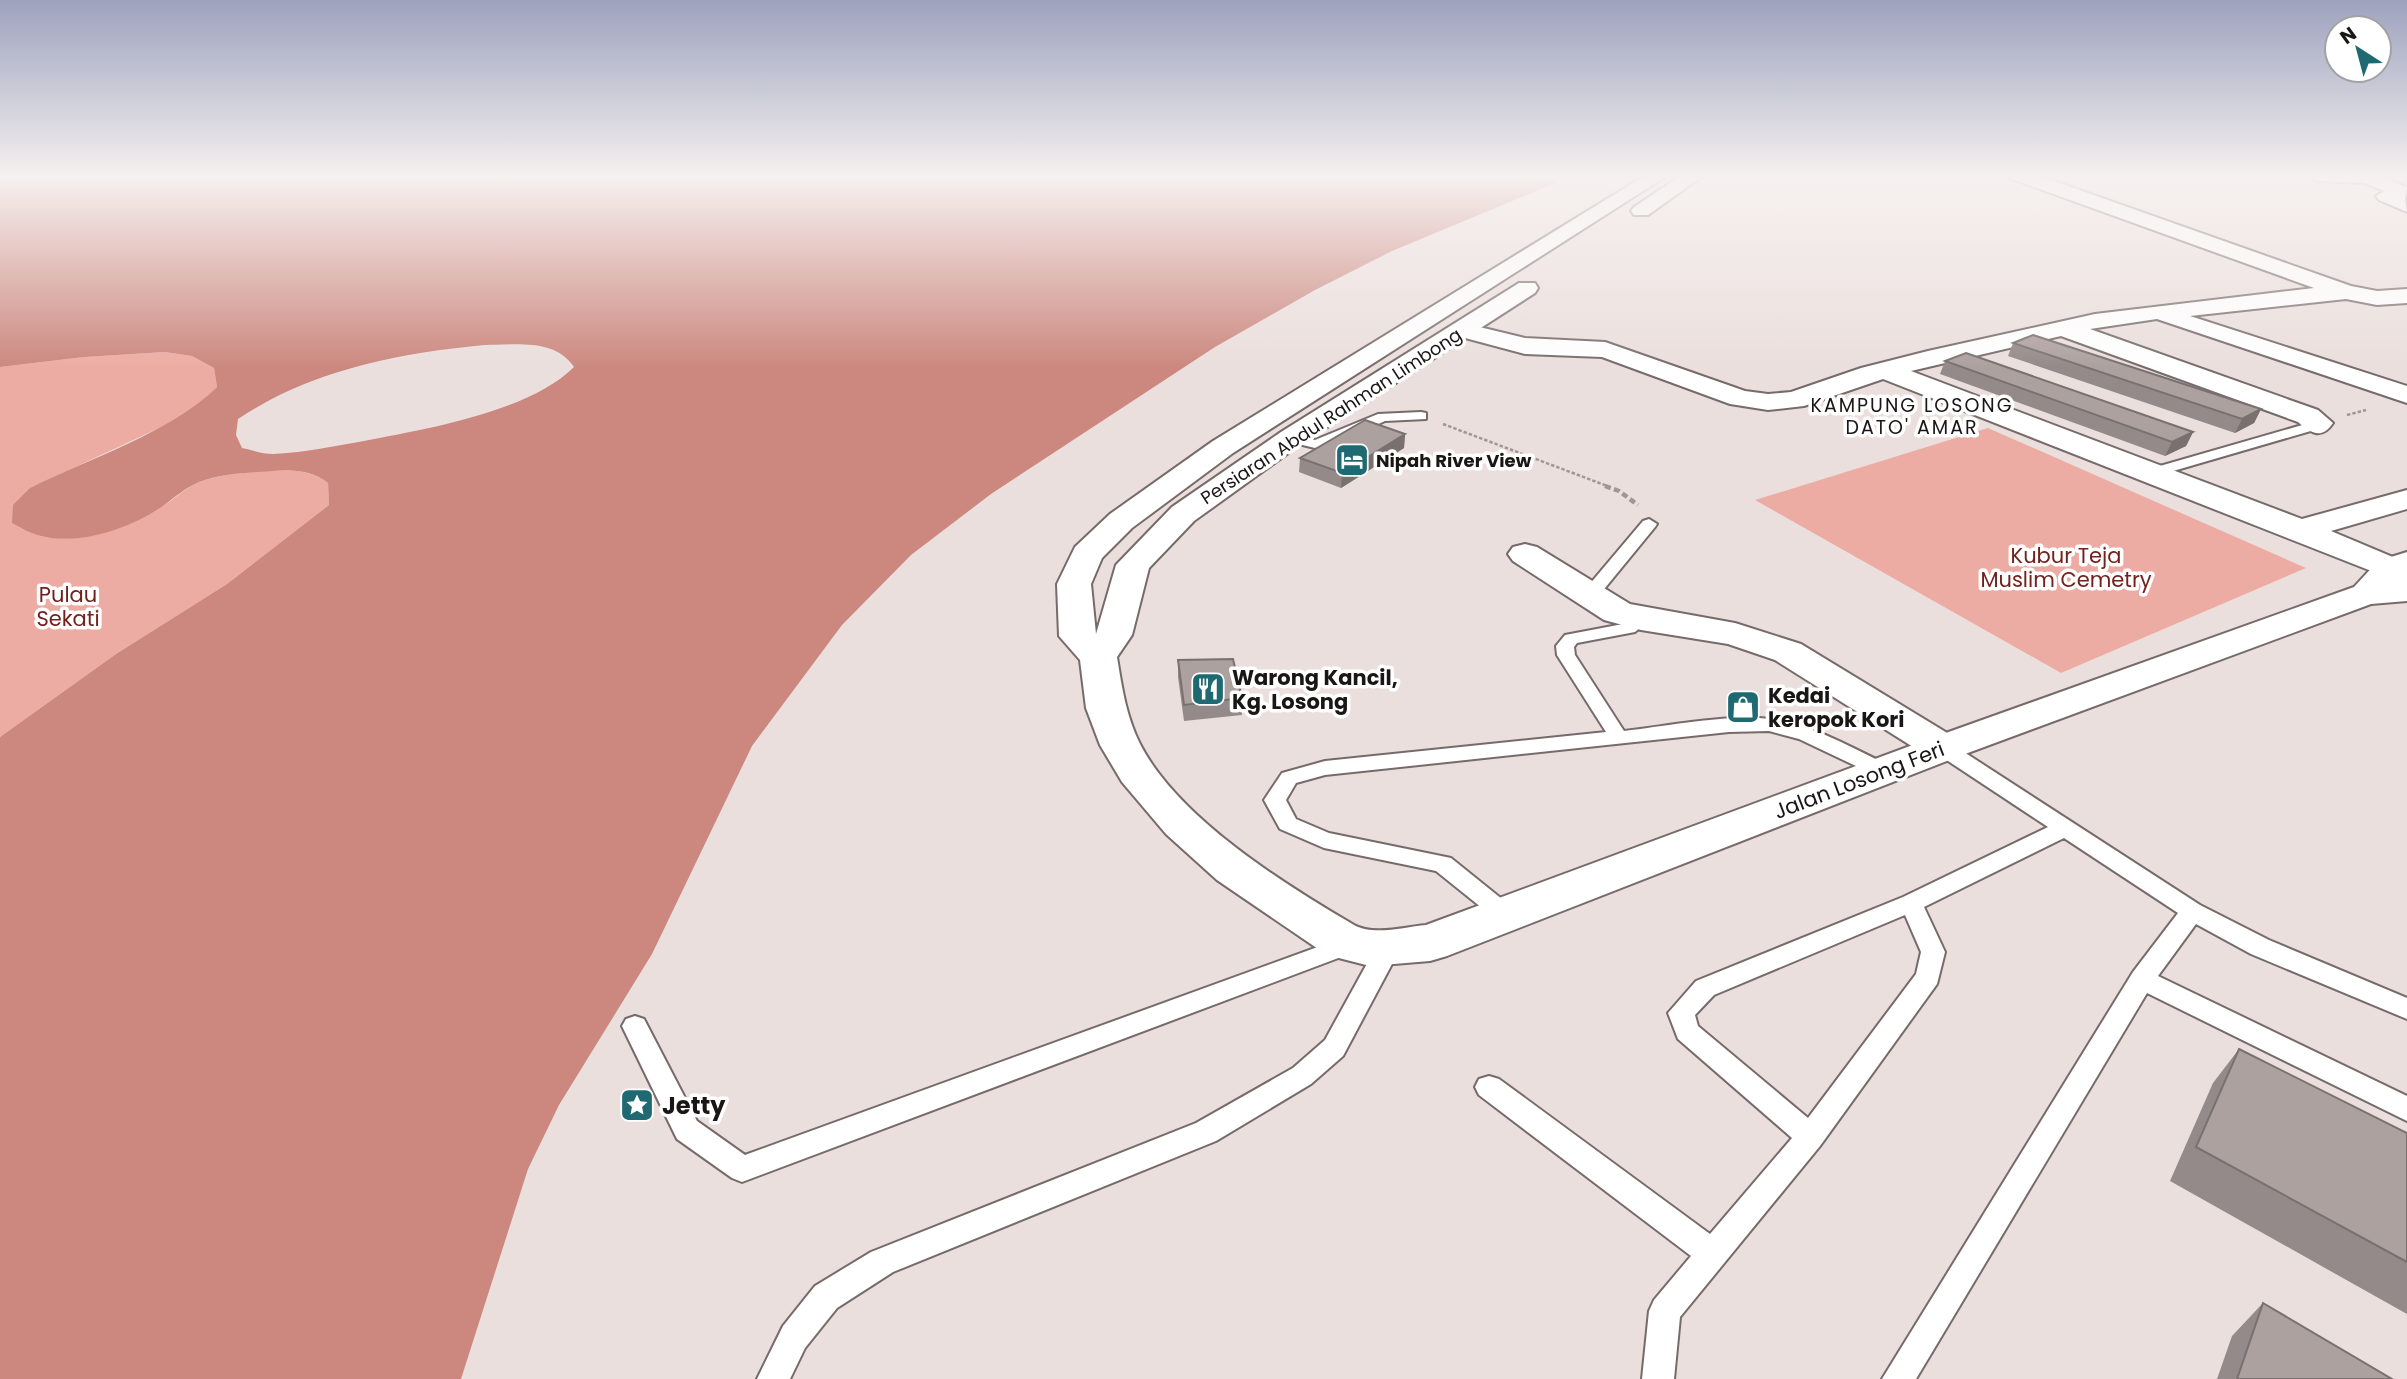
<svg xmlns="http://www.w3.org/2000/svg" width="2407" height="1379" viewBox="0 0 2407 1379" font-family="Poppins,sans-serif">
<rect width="100%" height="100%" fill="#ebdfdd"/>
<!-- green -->
<path fill="#edaca3" d="M165,352L192,356L214,368L217,387L198,405L172,422L30,488L12,523C21,528 31,534 41,536C81,546 130,527 163,506C176,498 185,488 199,482C220,474 245,473 267,471C289,469 312,470 328,483L329,505L227,584L116,654L0,737V367L84,357Z
M1988,428L2306,568L2061,673L1755,500Z"/>
<!-- water -->
<path fill="#cc887f" fill-rule="evenodd" d="M0,175H1575L1392,251L1315,290L1215,347L991,494L911,555L842,625L752,746L652,954L559,1105L528,1169L461,1379H0V737L116,654L227,584L329,505L328,483C313,471 292,469 273,471C248,473 222,473 199,482C185,488 175,497 163,506C131,528 80,546 41,536C31,534 21,528 12,523L13,505L30,488C88,459 172,432 217,387L214,368L192,356L165,352L84,357L0,367ZM485,345C515,345 555,338 574,367C529,412 425,429 364,441C334,446 303,453 273,454C263,454 252,450 242,448L236,435L238,419C311,370 399,353 485,345Z"/>
<g fill="none" stroke-linecap="round" stroke-linejoin="round">
<!-- lane casing -->
<g stroke="#766b6a" stroke-width="4">
<path id="lane" d="M1421,412L1426,413V419L1385,421L1335,444L1315,448L1286,441L1284,438L1291,434L1315,440L1378,414Z
M2316,421L2321,422V428L2156,476H2146L2143,473L2146,470Z
M1649,519L1657,524L1655,527L1596,599H1584L1581,595L1584,591L1643,521Z
M1641,614L1650,619L1635,632L1577,643L1574,647L1575,655L1624,731C1668,726 1729,714 1770,719C1813,724 1853,749 1891,766L1894,771L1891,776H1877L1799,739L1769,731L1729,732L1325,775L1296,783L1286,800L1296,819L1329,833L1451,858L1513,908L1517,914L1513,920L1505,923L1497,920L1436,871L1324,848L1280,829L1264,800L1282,773L1325,761L1606,732L1557,655L1556,646L1565,635L1623,624Z
M1943,741L1950,743L2200,905L2269,940L2407,998V1019L2251,954L2196,924L2158,976L2407,1096V1121L2147,993L1916,1379H1882L2133,972L2178,913L2064,838L1924,907L1945,952L1937,984L1820,1146L1680,1317L1674,1379H1642L1649,1311L1654,1300L1691,1256L1479,1095L1475,1087L1479,1079L1489,1076L1499,1079L1710,1234L1792,1138L1678,1039L1668,1013L1696,981L1903,897L2048,827L1936,753L1933,748L1936,743ZM1905,915L1921,952L1916,974L1808,1118L1698,1026L1695,1015L1714,995Z
M1348,936L1357,939L1360,945L1357,951L742,1182L732,1178L677,1139L622,1026L626,1019L635,1016L644,1019L697,1121L745,1155Z
M1389,938L1398,940L1401,947L1343,1056L1311,1084L1216,1141L893,1272L837,1308L805,1348L790,1379H757L783,1326L815,1286L871,1252L1196,1123L1293,1068L1325,1040L1380,940Z"/>
</g>
<!-- street casing -->
<g stroke="#766b6a" stroke-width="4">
<path id="street" d="M2010,175H2037L2351,286L2377,291L2407,289V303L2377,305L2346,299L2190,316L2407,386V403L2157,319L2090,329L2318,410L2333,423C2321,441 2310,432 2298,422L2061,336L1911,371L2302,519L2407,490V509L2331,531L2407,563V585L1883,379L1804,406L1768,410L1730,404L1602,357L1525,354L1454,335L1451,330L1454,325L1463,323L1525,338L1605,342L1745,391L1768,394L1791,392L1861,368L1928,351L2095,314L2314,288L2012,179Z
M2308,175H2376L2407,187L2405,198L2407,212L2379,200L2376,196L2384,191L2364,183L2317,181Z
M1525,544L1537,547L1630,604L1735,623L1801,644L1957,739L1963,748L1957,757L1943,761L1929,757L1775,660L1728,644L1641,630L1604,620L1513,561L1508,554L1513,547Z"/>
</g>
<!-- secondary casing -->
<g stroke="#766b6a" stroke-width="4">
<path id="secondary" d="M1646,175H1668L1233,453L1132,528L1102,558L1091,584L1096,634L1116,565L1172,507L1281,432L1519,283H1535L1538,288L1535,293L1301,444L1194,521L1149,568L1132,635L1117,657C1122,688 1126,716 1140,744C1178,818 1284,884 1354,925C1374,936 1404,927 1426,925L1929,739L2354,587L2378,561L2407,552V573L2396,581H2407V601L2371,604L1957,757L1447,956L1430,961L1370,966L1327,955L1217,880L1166,834L1122,782L1100,745L1086,708L1080,660L1059,636L1057,584L1075,547L1110,514L1213,441Z
M1682,175H1704L1648,215H1634L1631,211L1634,207Z"/>
</g>
<!-- path-far1 -->
<path stroke="#a09795" stroke-width="2.5" stroke-dasharray="3.5 2" stroke-linecap="butt" d="M2347,415L2366,410
M1443,424L1610,487"/>
<!-- path -->
<path stroke="#a09795" stroke-width="4.5" stroke-dasharray="6 3.5" stroke-linecap="butt" d="M1605,486L1619,491L1638,505"/>
<!-- lane -->
<use href="#lane" fill="#fff" fill-rule="evenodd"/>
<!-- street -->
<use href="#street" fill="#fff" fill-rule="evenodd"/>
<!-- secondary -->
<use href="#secondary" fill="#fff" fill-rule="evenodd"/>
</g>
<!-- wall -->
<path fill="#958a8a" d="M2013,343L2261,409L2254,423L2235,433L2008,356Z
M1945,361L2193,432L2186,446L2165,456L1940,374Z
M1405,434L1404,448L1341,488L1299,472L1300,458Z
M1178,660L1242,698V715L1184,721L1178,677Z
M2239,1049L2407,1133V1314L2170,1181L2213,1083Z
M2263,1303L2392,1379H2217L2232,1336Z"/>
<!-- shaded-wall -->
<path fill="#797170" d="M2261,409L2254,423L2235,433L2242,419Z
M2193,432L2186,446L2165,456L2172,442Z
M1405,434L1404,448L1341,488L1342,473Z"/>
<!-- building -->
<path fill="#ada1a0" stroke="#797170" stroke-width="2" d="M2033,335L2261,409L2242,419L2013,343Z
M1966,353L2193,432L2172,442L1945,361Z
M1365,420L1405,434L1342,473L1300,458Z
M1233,659L1242,698L1184,705L1178,660Z
M2239,1049L2407,1133V1262L2196,1147Z
M2263,1303L2392,1379H2237Z"/>
<!-- sky -->
<linearGradient id="sky" x2="0" y2="1"><stop stop-color="#9da2be"/><stop offset="0.48" stop-color="#f6f1f0"/><stop offset="1" stop-color="#f6f1f0" stop-opacity="0"/></linearGradient>
<rect width="2407" height="368" fill="url(#sky)"/>
<!-- icons -->
<defs>
<g id="hotel-square" transform="scale(1.75)"><rect x="-9" y="-9" width="18" height="18" rx="4" fill="#1e6972" stroke="#fff"/><path d="M-6-4.5h1.5V1H6V5H4.5V3h-9V5H-6ZM-4 0a1.8 1.8 0 1 1 3.6 0ZM.5 0V-2.5h3Q6-2.5 6 0Z" fill="#fff"/></g>
<g id="restaurant-square" transform="scale(1.75)"><rect x="-9" y="-9" width="18" height="18" rx="4" fill="#1e6972" stroke="#fff"/><path d="M-5-6h1v4h1v-4h1v4h1v-4h1v5L-1.5 .5V6h-2V.5L-5-1ZM5-6V6H3V1.5H1.5Q1.5-4 5-6Z" fill="#fff"/></g>
<g id="shop-square" transform="scale(1.75)"><rect x="-9" y="-9" width="18" height="18" rx="4" fill="#1e6972" stroke="#fff"/><path d="M-5-2.5h2.3a2.7 3.5 0 0 1 5.4 0H5L5.5 6h-11ZM-1.5-2.5h3a1.5 2.3 0 0 0-3 0Z" fill="#fff"/></g>
<g id="sight-square" transform="scale(1.75)"><rect x="-9" y="-9" width="18" height="18" rx="4" fill="#1e6972" stroke="#fff"/><path d="M0-6L1.8-2.2L6-1.7L2.9 1.2L3.7 5.4L0 3.3L-3.7 5.4L-2.9 1.2L-6-1.7L-1.8-2.2Z" fill="#fff"/></g>
</defs>
<g fill-rule="evenodd">
<use href="#hotel-square" x="1352" y="460"/>
<use href="#restaurant-square" x="1208" y="689"/>
<use href="#shop-square" x="1743" y="707"/>
<use href="#sight-square" x="637" y="1105"/>
</g>
<g text-anchor="middle" dominant-baseline="central" stroke-width="7" stroke-linejoin="round" paint-order="stroke">
<!-- far-street labels -->
<g font-size="18" fill="#1a1616" stroke="#fff">
<text transform="translate(1331 416) rotate(-33)">Persiaran Abdul Rahman Limbong</text>
</g>
<!-- far-poi labels -->
<g font-size="18" font-weight="bold" fill="#1a1616" stroke="#fff" text-anchor="start">
<text x="1376" y="460">Nipah River View</text>
</g>
<!-- far-neighbourhood labels -->
<g font-size="19" letter-spacing="2" fill="#1a1616" stroke="#fff">
<text x="1912" y="405">KAMPUNG LOSONG<tspan x="1912" dy="22">DATO' AMAR</tspan></text>
</g>
<!-- park labels -->
<g font-size="21" fill="#73211d" stroke="#fff">
<text x="2066" y="555">Kubur Teja<tspan x="2066" dy="24">Muslim Cemetry</tspan></text>
<text x="68" y="594">Pulau<tspan x="68" dy="24">Sekati</tspan></text>
</g>
<!-- poi labels -->
<g font-size="21" font-weight="bold" fill="#1a1616" stroke="#fff" text-anchor="start">
<text x="1232" y="677">Warong Kancil,<tspan x="1232" dy="24">Kg. Losong</tspan></text>
<text x="1768" y="695">Kedai<tspan x="1768" dy="24">keropok Kori</tspan></text>
</g>
<!-- street labels -->
<g font-size="21" fill="#1a1616" stroke="#fff">
<text transform="translate(1859 780) rotate(-21)">Jalan Losong Feri</text>
</g>
<!-- near-poi labels -->
<g font-size="24" font-weight="bold" fill="#1a1616" stroke="#fff" text-anchor="start">
<text x="662" y="1105">Jetty</text>
</g>
</g>
<!-- north arrow -->
<g transform="translate(2358 49) rotate(324)"><circle r="33" fill="#ffffff" stroke="#a3a2a2" stroke-width="2"/>
<path d="M0-5L12 26L0 18L-12 26Z" fill="#1e6972"/>
<text y="-10" font-size="19" font-weight="bold" text-anchor="middle" fill="#1a1616">N</text>
</g>
</svg>
